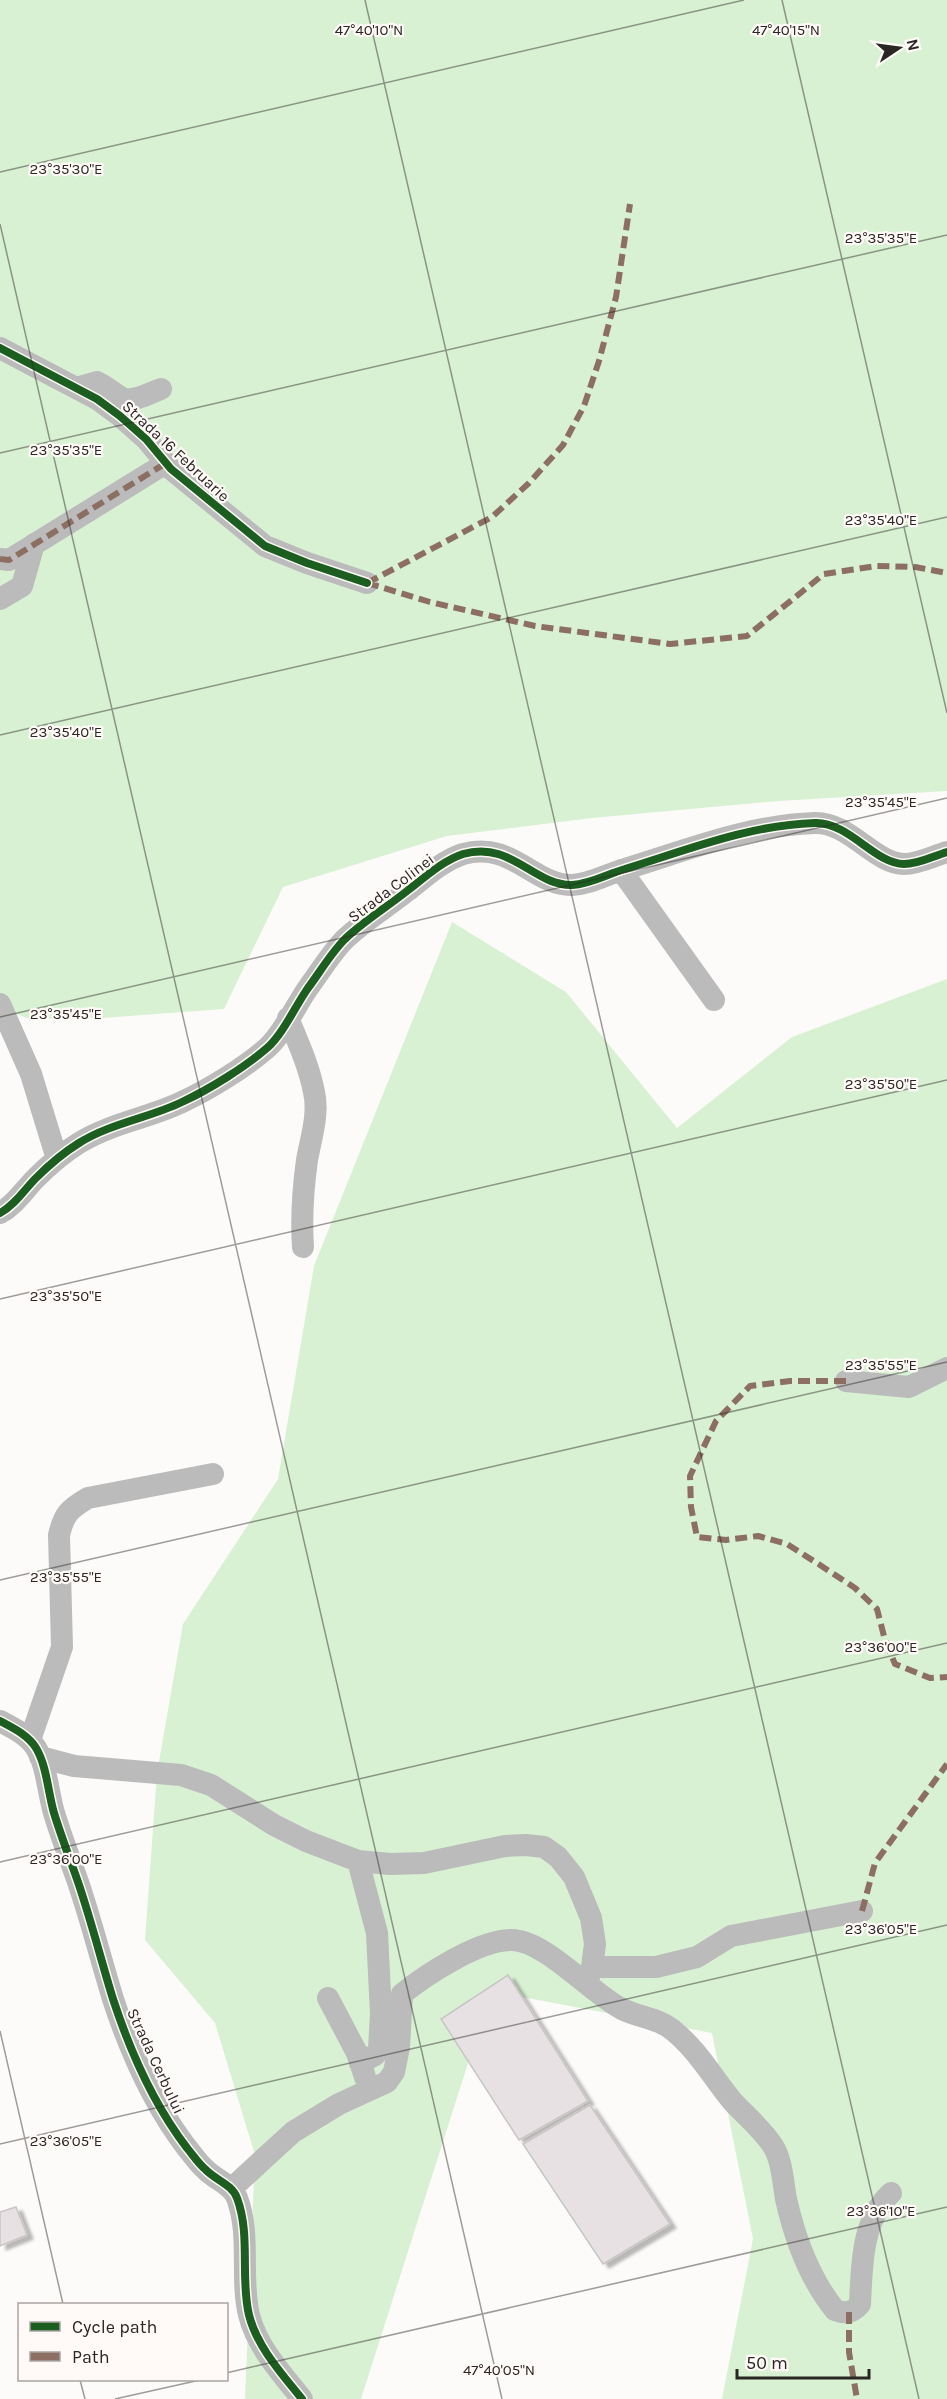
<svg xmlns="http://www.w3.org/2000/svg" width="947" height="2399" viewBox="0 0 947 2399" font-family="Karla,sans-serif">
<defs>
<filter id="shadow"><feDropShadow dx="6" dy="4" stdDeviation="1.5" flood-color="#0004"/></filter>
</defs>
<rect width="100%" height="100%" fill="#fdfbf9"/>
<!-- green -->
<path fill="#d8f1d3" d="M0,0H947V791L779,801L592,818L447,836L283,887L224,1009L102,1018L30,1019L0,1008Z
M452,922L566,992L677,1128L792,1037L947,979V2399H722L753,2239L712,2033L491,1991L361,2399H245L255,2155L215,2023L145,1940L157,1773L183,1624L278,1479L314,1266Z"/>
<!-- building -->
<path fill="#e8e1e3" stroke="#c8c5c5" stroke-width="1.5" filter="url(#shadow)" d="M508,1975L588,2101L519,2140L441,2019Z
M590,2105L670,2224L603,2264L523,2144Z
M16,2207L27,2235L0,2246V2212Z"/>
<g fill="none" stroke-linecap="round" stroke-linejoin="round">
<!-- minor -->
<path stroke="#babbba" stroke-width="22" d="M0,348L97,399L120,416L146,439L171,469L265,546L307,563L367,583
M76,388L97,382C106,386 113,393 122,398C133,403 150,393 161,389
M0,559L9,560L166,463
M0,599L22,586L34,544
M621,870L714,1000
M0,1004L31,1074L57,1159
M288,1018C298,1042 309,1066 314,1092C319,1114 311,1138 307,1160C303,1189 301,1218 303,1247
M0,1213C15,1205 24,1190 36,1178C49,1165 63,1153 79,1143C111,1123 149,1118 182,1102C210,1089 245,1067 267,1048C283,1034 296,1005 308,988C320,972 331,953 345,939C364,921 387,907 407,891C424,878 442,861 463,854C511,840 534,886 572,885C591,884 607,874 625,869C687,850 749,825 815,823C849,822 875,864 904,864C919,864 933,856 947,852
M846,1381L909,1387L947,1368
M0,1721C13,1728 28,1735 36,1748C47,1766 48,1793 54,1813C61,1836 70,1859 78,1882C91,1920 101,1960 113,1999C130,2051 154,2105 187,2148C193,2155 198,2163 205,2169C215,2180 232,2184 237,2198C251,2235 240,2278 249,2315C257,2347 282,2374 302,2399
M30,1740L62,1647L59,1535C64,1514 69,1509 88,1498L213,1474
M40,1757L74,1766L181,1775L211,1785L274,1825L306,1841L358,1861L390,1864L424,1863L505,1846L526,1845L544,1847L558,1857L574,1877L591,1918L595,1944L592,1967L587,1983
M358,1861L377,1933L381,2014L379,2049L375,2055L360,2063
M592,1967H656L697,1957L731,1936L862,1911
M328,1998L357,2053L365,2077
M232,2188L293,2132L339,2104L387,2082L394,2072L399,2047L402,1994C427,1974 479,1940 511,1940C544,1939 593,1995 622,2009C640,2018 660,2018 675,2032C698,2051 714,2079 733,2102C746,2116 763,2130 773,2146C782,2160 783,2182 786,2199C795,2239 809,2278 835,2310C845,2314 853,2313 860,2304C862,2266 861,2221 891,2193"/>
<!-- quiet -->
<path stroke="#8d6e63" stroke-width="6" stroke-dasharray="12 6" stroke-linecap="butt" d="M0,559L9,560L166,463
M367,583L430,602L535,626L670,644L747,636L824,574L876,566L915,567L947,573
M367,583L492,517L529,483L563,445L584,406L599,361L616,297L630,204
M846,1381H790L750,1386L716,1421L690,1476L691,1507L697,1537L726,1540L758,1536L787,1544L820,1565L855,1588L877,1609L885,1640L895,1664L930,1678L947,1677
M862,1911L875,1863L947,1764
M849,2312V2352L857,2399"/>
<!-- cycleway casing -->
<g stroke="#fffaf7" stroke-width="11">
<path id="cycleway" d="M0,348L97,399L120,416L146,439L171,469L265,546L307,563L367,583
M0,1213C15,1205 24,1190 36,1178C49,1165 63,1153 79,1143C111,1123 149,1118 182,1102C210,1089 245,1067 267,1048C283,1034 296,1005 308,988C320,972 331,953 345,939C364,921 387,907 407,891C424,878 442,861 463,854C511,840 534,886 572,885C591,884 607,874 625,869C687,850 749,825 815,823C849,822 875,864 904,864C919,864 933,856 947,852
M0,1721C13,1728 28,1735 36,1748C47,1766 48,1793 54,1813C61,1836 70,1859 78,1882C91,1920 101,1960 113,1999C130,2051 154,2105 187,2148C193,2155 198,2163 205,2169C215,2180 232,2184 237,2198C251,2235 240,2278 249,2315C257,2347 282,2374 302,2399"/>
</g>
<!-- cycleway -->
<use href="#cycleway" stroke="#1b5e20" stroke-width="8"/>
</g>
<!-- ticks -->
<path fill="none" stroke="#2a2623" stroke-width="1.5" stroke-opacity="0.45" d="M365,0L919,2399M782,0L947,713M0,172L744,0M0,224L502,2399M0,453L947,235M0,735L947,517M0,1017L947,798M0,1299L947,1080M0,1580L947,1362M0,1862L947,1643M0,2031L63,2304M0,2144L947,1925M226,2373L947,2207M80,2380L85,2399M115,2399L200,2380"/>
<g text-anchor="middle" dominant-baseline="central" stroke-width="4.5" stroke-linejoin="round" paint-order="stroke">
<!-- street labels -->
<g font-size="16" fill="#2a2623" stroke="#fffaf7">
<text transform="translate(176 451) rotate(43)">Strada 16 Februarie</text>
<text transform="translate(391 888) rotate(-37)">Strada Colinei</text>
<text transform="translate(156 2061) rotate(65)">Strada Cerbului</text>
</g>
</g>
<g font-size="15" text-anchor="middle" fill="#2a2623" stroke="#fffaf7" stroke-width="4.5" stroke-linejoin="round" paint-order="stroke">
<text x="369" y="35">47°40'10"N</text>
<text x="786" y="35">47°40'15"N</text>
<text x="66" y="174">23°35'30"E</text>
<text x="881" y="243">23°35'35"E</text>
<text x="66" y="455">23°35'35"E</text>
<text x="881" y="525">23°35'40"E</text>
<text x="66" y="737">23°35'40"E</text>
<text x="881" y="807">23°35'45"E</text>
<text x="66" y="1019">23°35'45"E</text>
<text x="881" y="1089">23°35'50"E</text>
<text x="66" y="1301">23°35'50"E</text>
<text x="881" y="1370">23°35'55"E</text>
<text x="66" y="1582">23°35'55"E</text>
<text x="881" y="1652">23°36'00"E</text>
<text x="66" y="1864">23°36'00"E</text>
<text x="881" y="1934">23°36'05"E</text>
<text x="66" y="2146">23°36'05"E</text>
<text x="881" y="2216">23°36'10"E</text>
<text x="499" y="2375">47°40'05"N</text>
</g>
<!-- legend -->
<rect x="18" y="2303" width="210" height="78" fill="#fffaf7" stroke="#aaa5a2" stroke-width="1.5"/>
<rect x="30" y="2322" width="30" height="9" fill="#1b5e20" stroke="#aaa5a2" stroke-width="1.5"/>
<text x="72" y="2333" font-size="18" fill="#2a2623">Cycle path</text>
<rect x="30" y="2352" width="30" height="9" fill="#8d6e63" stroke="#aaa5a2" stroke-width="1.5"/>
<text x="72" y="2363" font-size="18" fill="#2a2623">Path</text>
<!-- north arrow -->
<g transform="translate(899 48) rotate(77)" stroke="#fffaf7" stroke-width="4.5" paint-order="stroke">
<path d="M0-4.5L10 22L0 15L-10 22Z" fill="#2a2623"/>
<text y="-9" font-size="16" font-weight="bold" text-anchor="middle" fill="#2a2623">N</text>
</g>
<!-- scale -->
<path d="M737 2369v9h132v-9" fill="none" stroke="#2a2623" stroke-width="3"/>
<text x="746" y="2369" font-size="18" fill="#2a2623" stroke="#fffaf7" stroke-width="4.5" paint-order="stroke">50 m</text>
</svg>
